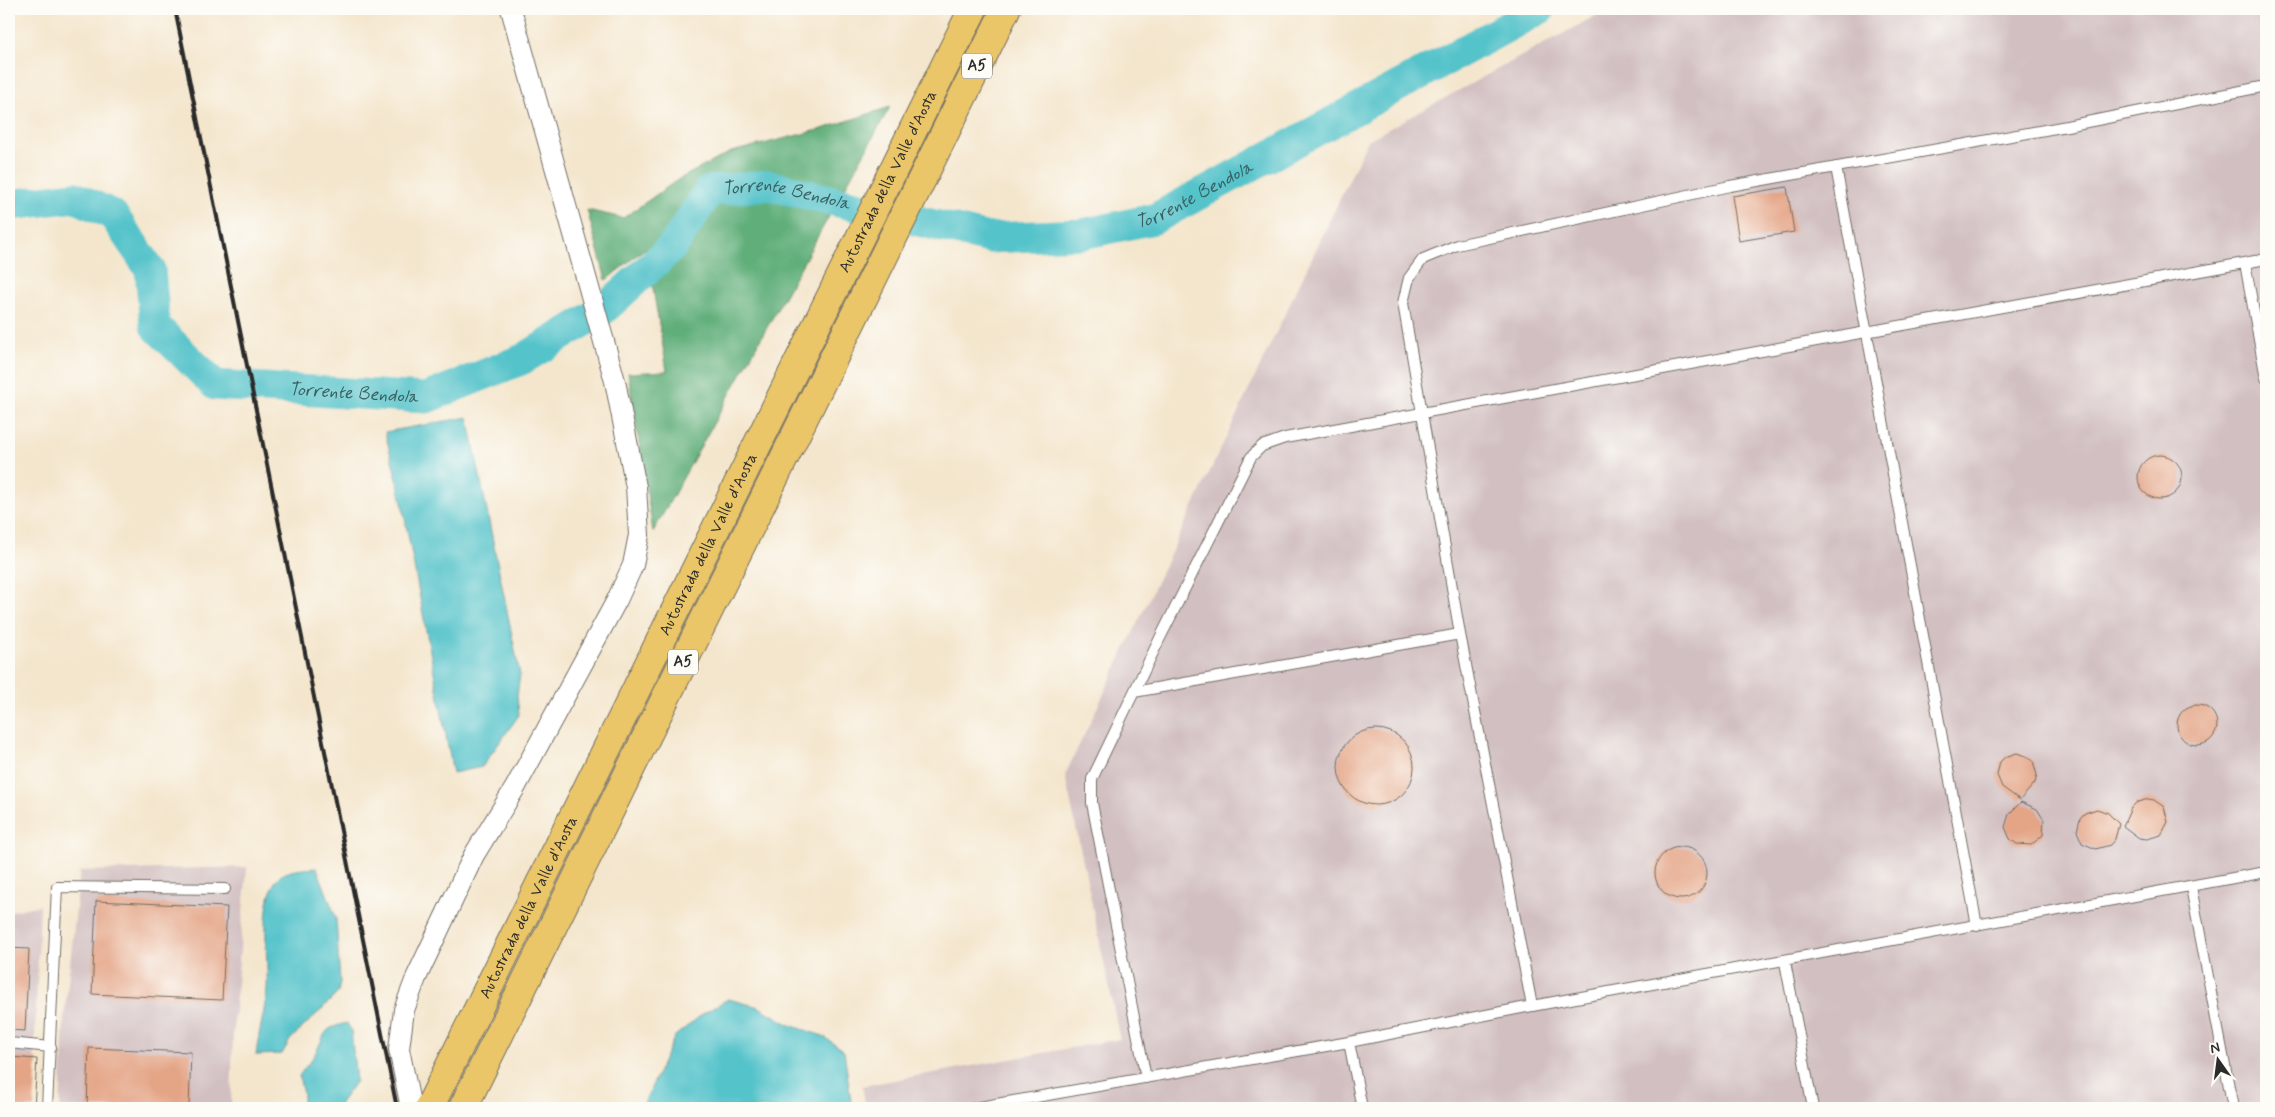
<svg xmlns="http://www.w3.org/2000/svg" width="2275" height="1117" viewBox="0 0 2275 1117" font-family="Mynerve,sans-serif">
<rect width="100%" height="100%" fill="#fdfcf7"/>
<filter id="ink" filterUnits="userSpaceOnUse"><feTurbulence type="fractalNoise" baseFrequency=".02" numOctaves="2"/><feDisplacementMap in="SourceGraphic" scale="10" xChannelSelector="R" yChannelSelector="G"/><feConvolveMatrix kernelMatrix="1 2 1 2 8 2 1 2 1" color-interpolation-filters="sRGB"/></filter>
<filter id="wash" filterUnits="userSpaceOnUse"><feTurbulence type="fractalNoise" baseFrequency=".0096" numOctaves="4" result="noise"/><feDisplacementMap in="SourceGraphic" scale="20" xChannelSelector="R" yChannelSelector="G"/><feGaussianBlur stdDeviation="1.12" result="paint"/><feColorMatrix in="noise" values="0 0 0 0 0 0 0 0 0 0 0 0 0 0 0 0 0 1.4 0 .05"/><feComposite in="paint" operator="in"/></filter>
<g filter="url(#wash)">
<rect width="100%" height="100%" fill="#f4e6cd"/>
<!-- industrial -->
<path fill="#d2bfc1" d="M1608,9H2266V1108H866L862,1086L1120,1039L1065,775L1368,140Z
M247,867L233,1031L231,1108H60L64,1019L80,871Z
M40,905L32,1108H9V912Z"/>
<!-- forest -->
<path fill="#60af7a" stroke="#466d52" d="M890,107L653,532L628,373L667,371L646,248L606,280L587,210L623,218L679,179L731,152L822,129Z"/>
<!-- water -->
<path fill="#55c3ca" stroke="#40777a" d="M468,417L520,675L517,696L519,715L482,767L453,773L400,492L385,432Z
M317,868L336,918L340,982L338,993L290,1040L282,1054L256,1055C258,1036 263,1018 266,999C271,966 258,912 275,882C282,869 304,869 317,868Z
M728,999L759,1007L790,1025L823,1036L844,1051L852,1108H642L675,1036L704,1013Z
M347,1023L351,1030L356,1081L340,1103L339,1108H303V1094L299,1076C305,1067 313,1059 317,1050C327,1030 323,1029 347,1023Z"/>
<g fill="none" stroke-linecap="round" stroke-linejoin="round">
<!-- river -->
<path stroke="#55c3ca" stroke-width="31" id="s1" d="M9,205L75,197L113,215L150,269L155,326L215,385L426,398L523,359L603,310L672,247L709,191L768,185L989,238L1082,234L1154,219L1540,9"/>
</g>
<g id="blocks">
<!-- building -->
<path fill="#e4a486" d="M1787,187L1794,232L1739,241L1732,196Z
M2138 477a22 22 0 1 1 44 0a22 22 0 1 1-44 0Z
M2177 725a20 20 0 1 1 40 0a20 20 0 1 1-40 0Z
M1338 767a38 38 0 1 1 76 0a38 38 0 1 1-76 0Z
M2017,753L2028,757L2033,761L2037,775L2035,783L2020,800L2002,787L1997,775L2000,762L2005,757Z
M2148,799L2154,800L2164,807L2168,822L2161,835L2147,839L2139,838L2123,826L2131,808L2136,803Z
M2021,802L2037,809L2044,820L2043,835L2031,845L2017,844L2010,839L2005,827L2009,814Z
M2097,809L2108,813L2119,824L2115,839L2110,845L2096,849L2082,843L2077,831L2080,818L2085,813Z
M1655 873a26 26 0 1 1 52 0a26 26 0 1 1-52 0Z
M96,901L227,907L222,1000L92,994Z
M9,948L29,949L25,1031L9,1030Z
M89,1048L191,1052L189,1108H87Z
M9,1057L37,1059L34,1108H9Z"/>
</g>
</g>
<g filter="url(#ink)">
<use href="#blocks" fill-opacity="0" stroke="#716c64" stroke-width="1"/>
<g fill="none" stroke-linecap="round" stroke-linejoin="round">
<!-- service casing -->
<g stroke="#716c64" stroke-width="12">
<path id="service" d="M1836,167L1977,926
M2245,263L2266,378
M1134,692L1460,634
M2191,887L2233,1108
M1785,962L1813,1108
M1532,1006L1460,634L1403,303L1409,278L1423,259L1457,245L1730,186L2067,126L2266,86
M9,1043L51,1047
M1146,1078L1092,803V779L1160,638L1251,457L1262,446L1285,438L2266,259
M47,1108L57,887L225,889
M974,1108L1349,1042
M1362,1108L1349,1042L1532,1006L2266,872"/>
</g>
<!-- minor casing -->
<g stroke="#716c64" stroke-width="22">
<path id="minor" d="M411,1108L399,1049L404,1010L416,978L474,855L515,788L617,600L633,565L639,535L636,487L615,381L511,9"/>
</g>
<!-- motorway casing -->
<g stroke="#716c64" stroke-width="30">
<g id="motorway">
<path id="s2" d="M429,1108L973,9"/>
<path d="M463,1108L1006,9"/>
</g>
</g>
<!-- service -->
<use href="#service" stroke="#fff" stroke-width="10"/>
<!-- minor -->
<use href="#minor" stroke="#fff" stroke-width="20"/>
<!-- motorway -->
<use href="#motorway" stroke="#eac669" stroke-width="28"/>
<!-- rail -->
<path stroke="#2b2b2b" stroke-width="4" d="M175,9L397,1108"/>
</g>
</g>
<g text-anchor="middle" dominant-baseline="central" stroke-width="5" stroke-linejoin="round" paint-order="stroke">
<!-- shield labels -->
<g fill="#fdfcf7" stroke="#6a6a68" stroke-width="1">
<rect x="962" y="53.5" width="30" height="25" rx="4"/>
<rect x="668" y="649.5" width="30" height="25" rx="4"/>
</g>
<g font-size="15" font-weight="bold" fill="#2b2b2b">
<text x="977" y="66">A5</text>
<text x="683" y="662">A5</text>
</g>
<!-- street labels -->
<g font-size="16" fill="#2b2b2b" stroke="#fdfcf7">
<text stroke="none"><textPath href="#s2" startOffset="1034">Autostrada della Valle d'Aosta</textPath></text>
<text stroke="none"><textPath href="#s2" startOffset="629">Autostrada della Valle d'Aosta</textPath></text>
<text stroke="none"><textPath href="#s2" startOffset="224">Autostrada della Valle d'Aosta</textPath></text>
</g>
<!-- water labels -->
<g font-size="18" font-style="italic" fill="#3a6063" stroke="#fdfcf7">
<text stroke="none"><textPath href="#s1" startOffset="1385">Torrente Bendola</textPath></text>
<text stroke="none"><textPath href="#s1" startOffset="964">Torrente Bendola</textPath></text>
<text stroke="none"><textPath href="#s1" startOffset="454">Torrente Bendola</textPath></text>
</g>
</g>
<!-- margin -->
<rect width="2275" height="1117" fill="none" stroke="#fdfcf7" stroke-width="30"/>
<!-- north arrow -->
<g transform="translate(2218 1060) rotate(346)" stroke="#fdfcf7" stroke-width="4" paint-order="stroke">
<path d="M0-4L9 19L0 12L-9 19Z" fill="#2b2b2b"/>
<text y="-8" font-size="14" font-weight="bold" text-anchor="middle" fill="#2b2b2b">N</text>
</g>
</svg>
